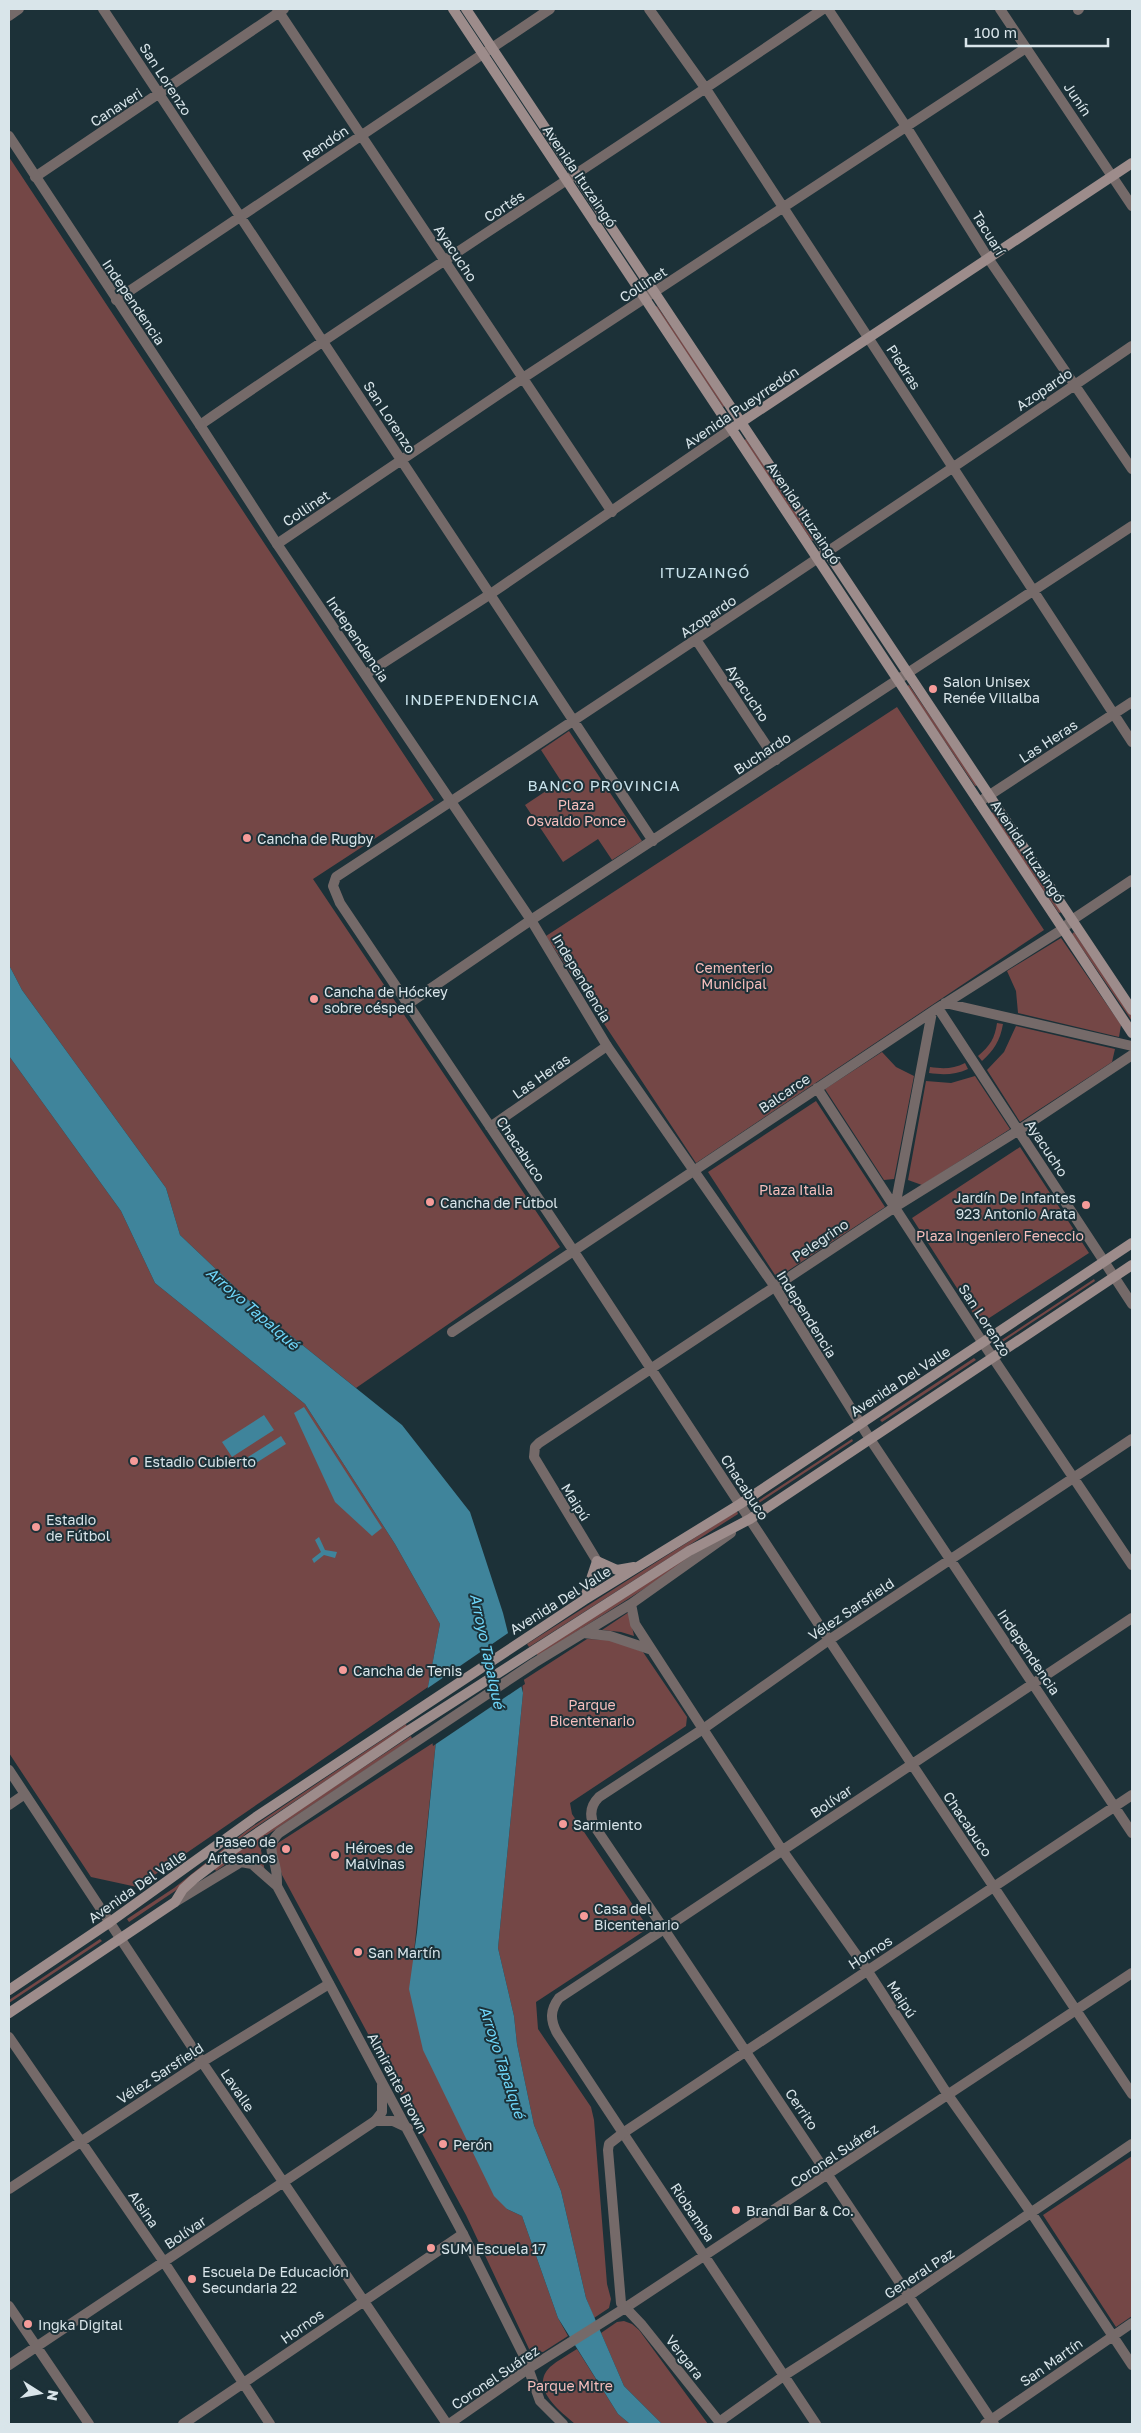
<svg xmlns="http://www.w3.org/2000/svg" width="1141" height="2433" viewBox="0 0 1141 2433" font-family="'Golos Text',sans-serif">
<rect width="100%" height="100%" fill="#1c3138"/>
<!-- green -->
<path fill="#744746" d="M9,157L434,800L313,879L560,1247L356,1388L260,1311L180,1235L166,1188L22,990L9,965Z
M657,306L726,405L723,407L655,307Z
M746,439L814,539L812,541L743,441Z
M909,685L978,785L975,786L907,686Z
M897,707L1044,930L696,1163L546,936Z
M569,731L642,841L612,860L598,839L563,862L525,805L561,781L541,750Z
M993,812L1062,912L1059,913L991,814Z
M1074,932L1132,1016V1021L1072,934Z
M1061,938L1121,1025L1119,1037L1018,1013L1016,991L1007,971Z
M997,1023L1003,1024C1000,1041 994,1050 982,1061L978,1056C990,1046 995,1038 997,1023Z
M1016,1026L1115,1049L1112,1062L1020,1122L987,1070L1004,1052Z
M882,1052L896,1067L914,1076L894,1179L884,1180L825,1089Z
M9,1056L121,1211L155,1283L305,1404L395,1544L440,1624L428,1687L137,1887L91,1877L9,1753Z
M965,1063L968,1069C955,1075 943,1075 929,1073L930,1067C943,1069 953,1069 965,1063Z
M975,1076L1010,1129L922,1185L908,1180L926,1081L951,1083Z
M816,1101L885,1207L777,1278L708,1172Z
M1020,1147L1089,1253L980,1324L912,1218Z
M1094,1279L1095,1281L1001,1343L1000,1341Z
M974,1358L976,1360L882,1422L880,1420Z
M852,1439L853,1441L759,1503L758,1501Z
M737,1511L738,1514L529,1647L527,1644Z
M691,1555L688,1561L538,1656L536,1653Z
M629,1612L634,1636L621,1632L602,1630Z
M587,1639L613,1640L643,1652L687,1717L686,1726L570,1803L572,1814L645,1923L644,1931L536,2002L538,2029L591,2107L594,2120L607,2284L611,2299L609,2308L594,2318L586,2298L561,2191L534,2125L517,2044L514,2016L498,1948L523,1693L522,1681Z
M406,1724L407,1727L247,1833L175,1891L129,1922L127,1919L174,1888L246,1831Z
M411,1736L412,1739L267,1835L261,1850L265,1872C242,1851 240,1854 216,1871L214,1868L235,1852Z
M436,1741L414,1952L507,2209L522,2216L558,2318L568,2336L543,2352L530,2351L466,2215L282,1875L274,1849L278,1843Z
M100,1939L102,1941L9,2003V2000Z
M1132,2156V2316L1116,2327L1043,2215Z
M624,2321L632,2324L639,2330L708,2424H662L624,2386L601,2333L617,2322Z
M577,2349L618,2414L630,2424H575C560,2411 529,2388 550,2367C558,2360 568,2355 577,2349Z"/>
<!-- water -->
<path fill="#3f849b" d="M9,965L22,990L166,1188L180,1235L260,1311L402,1425L470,1512L503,1613L523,1693L498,1948L514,2016L517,2044L534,2125L561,2191L586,2298L624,2386L662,2424H630L618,2414L558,2318L522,2216L507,2209L494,2196L423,2050L409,1989L417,1932L436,1741L426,1697L440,1624L395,1544L305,1404L155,1283L121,1211L9,1056Z
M304,1407L382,1528L372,1536L335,1502L294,1413Z
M264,1415L274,1430L232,1457L222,1442Z
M281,1436L286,1444L253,1465L248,1457Z
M319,1537L325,1550L337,1552L335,1558L324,1555L314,1563L312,1559L321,1552L315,1540Z"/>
<!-- pier -->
<path fill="#1c3138" d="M511,1631L525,1684L433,1746L423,1698L425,1690Z"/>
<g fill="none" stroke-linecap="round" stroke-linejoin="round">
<!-- minor -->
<path stroke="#756a69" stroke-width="10" d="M103,9L653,841
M277,9L612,512
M649,9L706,89L1132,742
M828,9L907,128L988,258L1132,469
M1078,10L1079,9
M9,16L19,9
M35,177L284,9
M116,300L550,9
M1132,346C868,526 603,702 336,877L333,886L340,903L573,1250L829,1640L1132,2094
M200,425C405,283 617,150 823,9
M277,544L523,378L1026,48
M697,641L776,760
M979,802L1132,702
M945,1003L1132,1046
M408,1004L531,920L1132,526
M938,1008L1132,1304
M817,1088L983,1343L1132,1565
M490,1127L607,1046
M895,1207L932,1012
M452,1332L938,1008L1063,929L1072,920L1132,880
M870,1439L1132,1833
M1132,1439L829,1640L703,1729L782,1850L867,1970L948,2095L1032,2214L1132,2365
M597,1561L534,1457L535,1447L539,1443L895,1207L1019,1130L1132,1055
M9,1770L202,2062L447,2424
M9,1805L25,1794
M9,2037L164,2262L270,2424
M9,2189L202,2062L329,1984
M9,2306L89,2424
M625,2308L1132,1973
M9,2365L375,2121
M719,2422L785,2375L907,2297L1132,2144
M183,2424L463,2234
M449,2424L528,2369
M816,2424L623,2133L1132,1795
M985,2424L1132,2323
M994,2424L664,1929L1132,1618"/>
<!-- tertiary -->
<path stroke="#756a69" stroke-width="10" d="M1000,9L1132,206
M9,136L200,425L277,544L531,920L607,1046L775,1287L870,1439
M366,674L489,595L731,429
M631,1604L635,1624L703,1729L599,1797C590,1806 589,1816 595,1827L664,1929L559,1998C550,2010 550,2020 557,2033L623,2133L609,2144L608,2150L621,2303L642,2325L721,2424
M583,1633L610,1636L649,1649
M175,1902L241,1862L252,1864L277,1886
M375,2121L382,2112V2085
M375,2121H393L408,2128
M528,2369L625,2308
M563,2424L540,2401L523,2354L463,2234L277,1886C277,1881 277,1875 276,1870C273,1854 266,1846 279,1833L534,1663L631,1604L731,1533"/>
<!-- secondary -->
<path stroke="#9d8c8b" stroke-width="10" d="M453,9L1132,1033
M466,9L1132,1010
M737,425L1132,163
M584,1600L597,1561L617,1570L634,1567
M9,1990L110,1922L256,1817L584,1600L740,1504L1132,1243
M9,2013L175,1902L183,1889L194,1879L228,1853L411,1729L689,1551L750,1519L1132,1265"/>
</g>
<!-- markers -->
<g fill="#f59b99" stroke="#1c3138" stroke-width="2">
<circle cx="933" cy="689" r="5"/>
<circle cx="247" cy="838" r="5"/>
<circle cx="314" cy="999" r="5"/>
<circle cx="430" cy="1202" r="5"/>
<circle cx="1086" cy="1205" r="5"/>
<circle cx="134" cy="1461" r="5"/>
<circle cx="36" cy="1527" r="5"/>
<circle cx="343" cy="1670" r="5"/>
<circle cx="563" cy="1824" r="5"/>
<circle cx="286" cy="1849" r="5"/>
<circle cx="335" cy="1855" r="5"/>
<circle cx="584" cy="1916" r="5"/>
<circle cx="358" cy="1952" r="5"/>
<circle cx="443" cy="2144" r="5"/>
<circle cx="736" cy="2210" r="5"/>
<circle cx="431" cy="2248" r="5"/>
<circle cx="192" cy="2279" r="5"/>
<circle cx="28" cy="2324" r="5"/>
</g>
<g text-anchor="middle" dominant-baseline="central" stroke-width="4" stroke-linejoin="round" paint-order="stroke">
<!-- street labels -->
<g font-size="14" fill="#d9e5ea" stroke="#1c3138">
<text transform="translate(166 79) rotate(57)">San Lorenzo</text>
<text transform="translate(1078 99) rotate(56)">Junín</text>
<text transform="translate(116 107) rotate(-33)">Canaveri</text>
<text transform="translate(325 143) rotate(-34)">Rendón</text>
<text transform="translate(580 176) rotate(56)">Avenida Ituzaingó</text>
<text transform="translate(504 206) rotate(-33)">Cortés</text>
<text transform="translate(989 233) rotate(58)">Tacuarí</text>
<text transform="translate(456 253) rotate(56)">Ayacucho</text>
<text transform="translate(643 284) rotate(-33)">Collinet</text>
<text transform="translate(134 302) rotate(56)">Independencia</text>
<text transform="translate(904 367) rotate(57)">Piedras</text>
<text transform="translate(1044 389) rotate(-34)">Azopardo</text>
<text transform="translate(741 407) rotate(-34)">Avenida Pueyrredón</text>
<text transform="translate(390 417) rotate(57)">San Lorenzo</text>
<text transform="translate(306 508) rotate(-34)">Collinet</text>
<text transform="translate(804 513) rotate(56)">Avenida Ituzaingó</text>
<text transform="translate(708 616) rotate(-34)">Azopardo</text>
<text transform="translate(358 639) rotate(56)">Independencia</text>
<text transform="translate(748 693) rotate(56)">Ayacucho</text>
<text transform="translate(1048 741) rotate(-33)">Las Heras</text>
<text transform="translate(762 753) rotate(-33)">Buchardo</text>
<text transform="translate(1028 851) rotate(56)">Avenida Ituzaingó</text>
<text transform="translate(582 978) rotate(59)">Independencia</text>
<text transform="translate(541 1076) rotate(-35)">Las Heras</text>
<text transform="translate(784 1093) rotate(-34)">Balcarce</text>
<text transform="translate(1047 1148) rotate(57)">Ayacucho</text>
<text transform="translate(521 1149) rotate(56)">Chacabuco</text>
<text transform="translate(820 1240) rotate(-34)">Pelegrino</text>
<text transform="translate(807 1314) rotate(58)">Independencia</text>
<text transform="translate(985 1320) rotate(57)">San Lorenzo</text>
<text transform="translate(900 1381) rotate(-33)">Avenida Del Valle</text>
<text transform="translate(745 1487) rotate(57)">Chacabuco</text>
<text transform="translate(576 1502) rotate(58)">Maipú</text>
<text transform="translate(560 1600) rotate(-32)">Avenida Del Valle</text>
<text transform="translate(851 1609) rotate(-34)">Vélez Sarsfield</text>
<text transform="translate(1029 1652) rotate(56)">Independencia</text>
<text transform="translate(831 1801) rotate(-34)">Bolívar</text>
<text transform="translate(968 1824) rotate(56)">Chacabuco</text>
<text transform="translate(137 1886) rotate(-35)">Avenida Del Valle</text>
<text transform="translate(870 1952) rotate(-33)">Hornos</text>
<text transform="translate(902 1999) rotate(57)">Maipú</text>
<text transform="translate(160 2073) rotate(-33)">Vélez Sarsfield</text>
<text transform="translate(398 2083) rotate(62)">Almirante Brown</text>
<text transform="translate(238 2090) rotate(56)">Lavalle</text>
<text transform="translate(802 2109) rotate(56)">Cerrito</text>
<text transform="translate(834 2155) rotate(-34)">Coronel Suárez</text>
<text transform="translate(144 2209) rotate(55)">Alsina</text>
<text transform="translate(693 2212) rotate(56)">Riobamba</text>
<text transform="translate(185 2232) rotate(-34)">Bolívar</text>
<text transform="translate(919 2273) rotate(-33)">General Paz</text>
<text transform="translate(302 2326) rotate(-35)">Hornos</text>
<text transform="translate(685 2357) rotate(52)">Vergara</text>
<text transform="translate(1051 2362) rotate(-35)">San Martín</text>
<text transform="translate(495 2377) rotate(-34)">Coronel Suárez</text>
</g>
<!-- poi labels -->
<g font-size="14" fill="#d9e5ea" stroke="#1c3138" text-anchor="start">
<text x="943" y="681">Salon Unisex<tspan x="943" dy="16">Renée Villalba</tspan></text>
<text x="257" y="838">Cancha de Rugby</text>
<text x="324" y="991">Cancha de Hóckey<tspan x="324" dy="16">sobre césped</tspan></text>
<text x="1076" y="1197" text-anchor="end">Jardín De Infantes<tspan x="1076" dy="16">923 Antonio Arata</tspan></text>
<text x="440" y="1202">Cancha de Fútbol</text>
<text x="144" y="1461">Estadio Cubierto</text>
<text x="46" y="1519">Estadio<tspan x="46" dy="16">de Fútbol</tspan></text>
<text x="353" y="1670">Cancha de Tenis</text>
<text x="573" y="1824">Sarmiento</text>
<text x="276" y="1841" text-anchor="end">Paseo de<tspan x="276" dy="16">Artesanos</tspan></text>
<text x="345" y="1847">Héroes de<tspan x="345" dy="16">Malvinas</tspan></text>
<text x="594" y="1908">Casa del<tspan x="594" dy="16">Bicentenario</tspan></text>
<text x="368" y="1952">San Martín</text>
<text x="453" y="2144">Perón</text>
<text x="746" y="2210">Brandi Bar &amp; Co.</text>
<text x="441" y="2248">SUM Escuela 17</text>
<text x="202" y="2271">Escuela De Educación<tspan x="202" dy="16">Secundaria 22</tspan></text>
<text x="38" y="2324">Ingka Digital</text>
</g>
<!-- park labels -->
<g font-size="14" fill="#f6bebc" stroke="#1c3138">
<text x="576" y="804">Plaza<tspan x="576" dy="16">Osvaldo Ponce</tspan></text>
<text x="734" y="967">Cementerio<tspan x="734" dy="16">Municipal</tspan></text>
<text x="796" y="1189">Plaza Italia</text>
<text x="1000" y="1235">Plaza Ingeniero Feneccio</text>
<text x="592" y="1704">Parque<tspan x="592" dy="16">Bicentenario</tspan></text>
<text x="570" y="2385">Parque Mitre</text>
</g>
<!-- neighbourhood labels -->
<g font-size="15" letter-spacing="1" fill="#c9e3ec" stroke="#1c3138">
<text x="705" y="572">ITUZAINGÓ</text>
<text x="472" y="699">INDEPENDENCIA</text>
<text x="604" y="785">BANCO PROVINCIA</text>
</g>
<!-- water labels -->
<g font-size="15" font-style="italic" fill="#6ed6f9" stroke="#1c3138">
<text transform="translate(253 1308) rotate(41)">Arroyo Tapalqué</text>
<text transform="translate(488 1651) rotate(78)">Arroyo Tapalqué</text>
<text transform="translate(503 2062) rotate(72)">Arroyo Tapalqué</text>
</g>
</g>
<!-- border -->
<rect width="1141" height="2433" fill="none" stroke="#d9e5ea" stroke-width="20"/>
<!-- north arrow -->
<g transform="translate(40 2393) rotate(101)" stroke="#1c3138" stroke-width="4" paint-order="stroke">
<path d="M0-4L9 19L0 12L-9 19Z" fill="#d9e5ea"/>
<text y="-8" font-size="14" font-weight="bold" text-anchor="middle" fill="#d9e5ea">N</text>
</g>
<!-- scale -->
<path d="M966 38v8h142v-8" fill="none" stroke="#d9e5ea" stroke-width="2.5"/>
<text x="974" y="38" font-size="15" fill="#d9e5ea" stroke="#1c3138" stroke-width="4" paint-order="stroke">100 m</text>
</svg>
